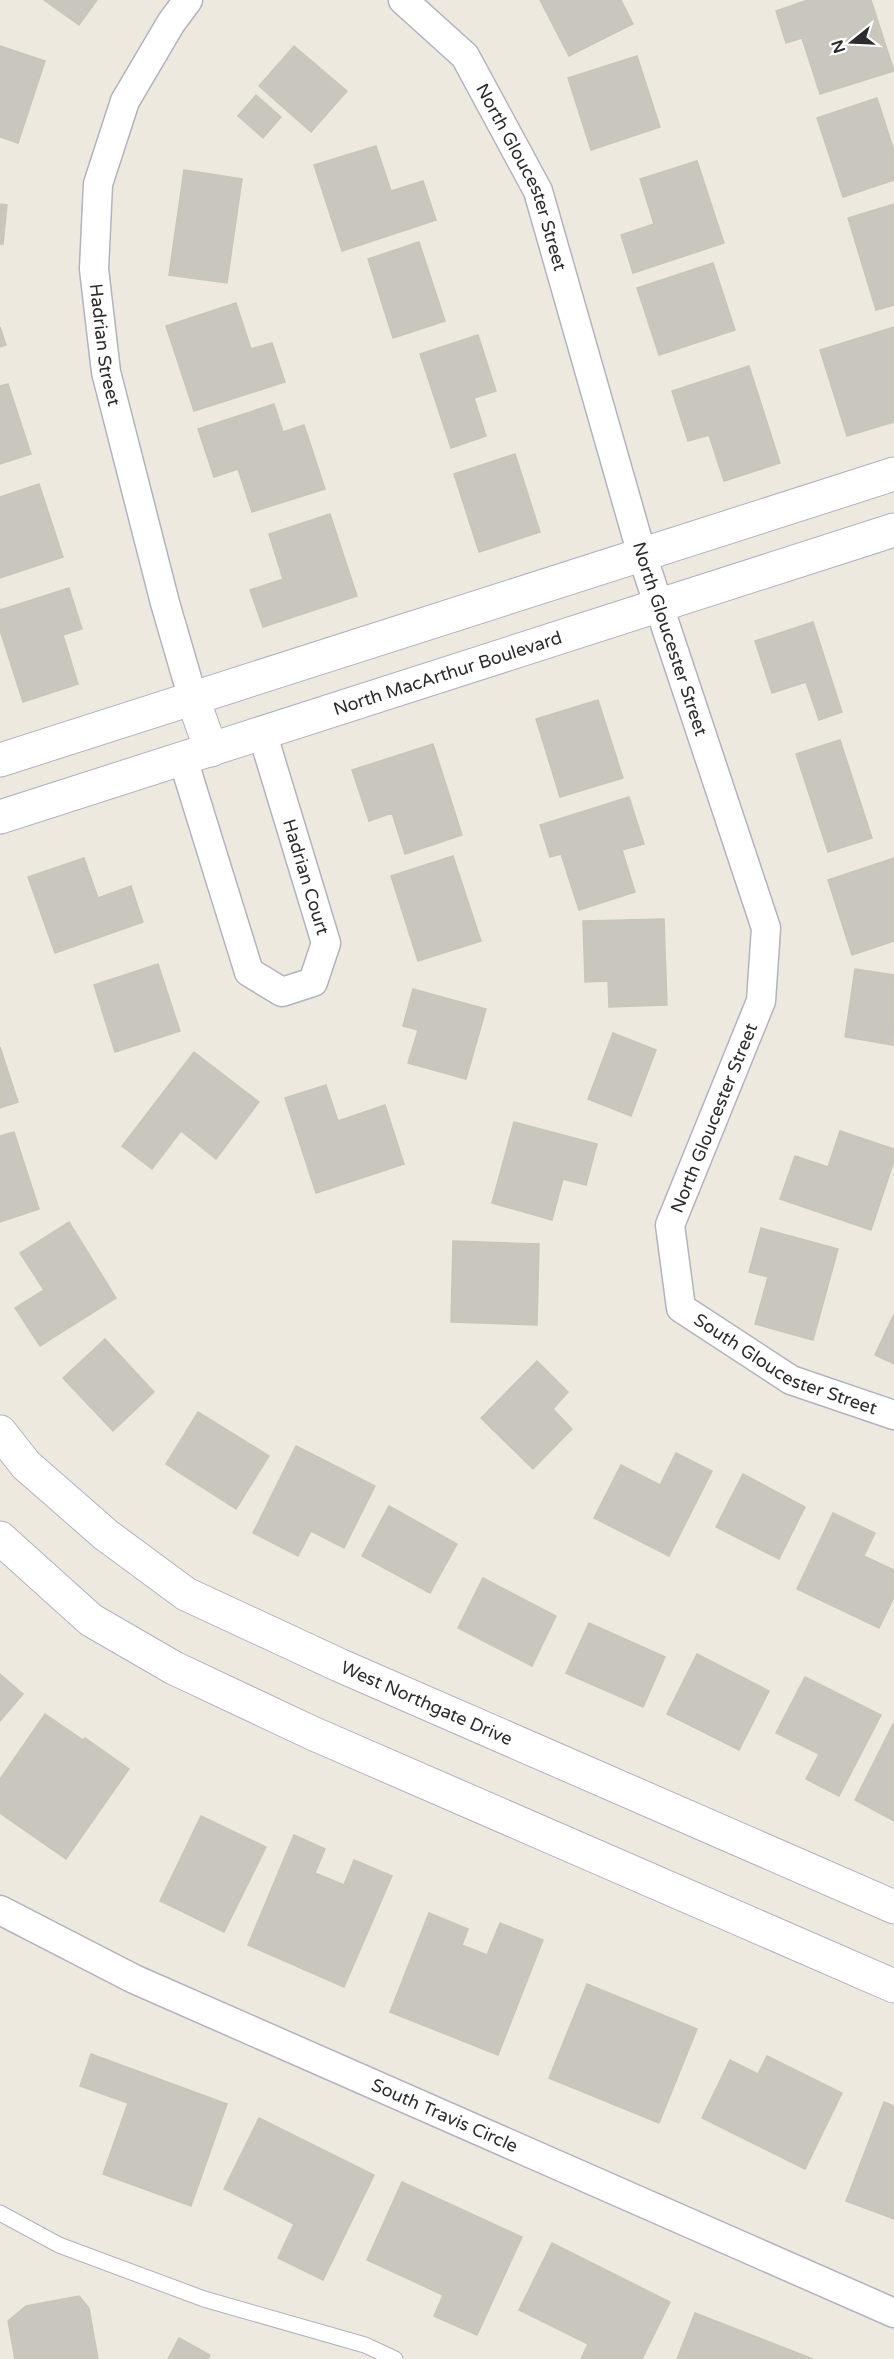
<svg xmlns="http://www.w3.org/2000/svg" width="894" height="2359" viewBox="0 0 894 2359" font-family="'Varela Round',sans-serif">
<rect width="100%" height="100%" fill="#eee9de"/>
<!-- building -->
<path fill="#c9c6bd" stroke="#c9c6b7" stroke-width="1.5" d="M44,0H97L79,25Z
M540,0H621L633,24L569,56Z
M808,0H871L894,71L820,94L802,38L786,43L776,11Z
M0,46L45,61L18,143L0,137Z
M294,46L347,91L311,132L259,86Z
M637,56L660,127L591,150L568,78Z
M256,95L281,117L263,138L238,116Z
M877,98L894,151V180L843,197L817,118Z
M376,146L391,191L423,181L436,220L342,251L314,165Z
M697,161L724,243L633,273L621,235L654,224L640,179Z
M184,170L242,179L227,283L169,275Z
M0,204L7,205L3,244H0Z
M894,204V305L876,310L848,218Z
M419,242L445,321L393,338L368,259Z
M713,263L735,330L659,355L637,288Z
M236,303L251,349L272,343L285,382L194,411L166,326Z
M0,327L6,345L0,347Z
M894,327V422L847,436L820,350Z
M478,335L496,391L474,398L486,436L451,448L420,354Z
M749,366L780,463L724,481L709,435L688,441L672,391Z
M8,384L31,454L0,464V386Z
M274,404L283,432L304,425L325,489L252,512L238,469L214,477L198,429Z
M515,454L540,532L479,552L454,474Z
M39,484L63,557L0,578V497Z
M330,514L357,596L263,627L250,590L283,579L269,534Z
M69,588L82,629L63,635L78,684L23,702L0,630V610Z
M813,622L842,712L819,720L806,682L772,693L755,641Z
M598,700L623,778L560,797L536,719Z
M840,740L872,838L828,852L796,754Z
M433,744L462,835L405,854L392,813L369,821L352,770Z
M629,797L644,844L622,850L635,892L579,910L561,854L550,857L540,825Z
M453,856L481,941L418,961L391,876Z
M84,858L98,898L131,886L143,922L55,953L28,877Z
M894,858V941L852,955L828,880Z
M664,919L667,1005L609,1007L608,981L585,982L583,921Z
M158,964L180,1031L115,1052L94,985Z
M855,969L894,975L893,1045L845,1037Z
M413,989L486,1009L466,1079L408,1063L418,1030L403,1026Z
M613,1033L656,1050L631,1116L588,1099Z
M0,1047L18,1102L0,1108Z
M194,1052L259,1102L216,1159L181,1131L152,1169L122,1146Z
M326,1085L338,1121L385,1105L404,1164L316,1193L285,1098Z
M514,1122L597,1144L586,1185L563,1179L552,1220L492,1203Z
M840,1131L894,1149V1161L871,1230L780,1199L795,1156L828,1167Z
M14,1132L39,1209L0,1222V1136Z
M69,1222L116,1298L40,1346L15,1308L44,1290L20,1253Z
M761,1228L838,1249L813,1340L755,1324L768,1277L749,1272Z
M453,1241L539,1244L537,1325L451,1322Z
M894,1314V1364L875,1355Z
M105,1339L154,1392L113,1431L63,1378Z
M537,1361L568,1392L553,1409L572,1429L533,1469L481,1418Z
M198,1412L269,1456L236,1509L166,1464Z
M296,1446L375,1486L344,1548L311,1531L298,1556L253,1533Z
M676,1453L712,1471L669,1556L594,1518L621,1465L660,1485Z
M743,1474L805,1507L779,1559L716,1527Z
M389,1506L457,1544L430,1593L362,1556Z
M833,1513L875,1533L864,1556L894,1570V1597L879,1628L797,1589Z
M483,1578L556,1616L532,1666L458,1628Z
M589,1623L665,1657L643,1707L566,1673Z
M697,1654L769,1691L739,1750L667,1714Z
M0,1674L23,1694L0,1721Z
M805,1677L881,1715L839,1796L806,1779L819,1754L776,1733Z
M45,1714L83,1740L85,1738L129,1769L66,1859L0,1813V1779Z
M893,1724H894V1821L855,1800Z
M201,1816L266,1847L224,1932L160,1901Z
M294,1835L325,1849L315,1873L344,1885L354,1860L392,1876L344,1987L248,1945Z
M429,1913L468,1929L462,1945L487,1955L500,1923L543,1940L498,2055L390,2012Z
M587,1984L697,2029L659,2123L549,2078Z
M91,2054L227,2104L191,2206L103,2174L128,2103L80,2086Z
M767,2056L842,2093L805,2169L702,2118L730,2060L758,2074Z
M884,2102L894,2106V2219L846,2201Z
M259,2118L374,2175L323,2280L278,2258L294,2224L224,2189Z
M402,2182L522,2237L477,2335L434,2316L443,2295L367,2260Z
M552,2243L670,2302L642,2359H581L588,2344L519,2310Z
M79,2296L89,2308L98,2359H15L8,2321L26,2306Z
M695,2313L813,2359H677Z
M179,2338L210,2355L208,2359H168Z"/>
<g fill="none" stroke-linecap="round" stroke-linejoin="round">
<!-- service casing -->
<g stroke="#b2b2c0" stroke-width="17">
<path id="service" d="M0,2213L59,2245L204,2299L365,2345L395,2359"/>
</g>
<!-- minor casing -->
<g stroke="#b2b2c0" stroke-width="31">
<g id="minor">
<path id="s1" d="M188,0L171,23L125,101L98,184L94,269L106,372L165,603L193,699"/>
<path id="s2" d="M403,0L465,56L538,191L642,555L766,928L761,1001L670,1225L681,1308L791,1380L894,1415"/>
<path d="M183,759L249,972L282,992L313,982L326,943L262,732"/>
<path id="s3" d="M0,1910L134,1979L894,2313"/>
</g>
</g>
<!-- secondary casing -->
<g stroke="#b2b2c0" stroke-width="35">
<g id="secondary">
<path d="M193,699L211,750"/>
<path d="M0,760L894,474"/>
<path id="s4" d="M0,817L894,530"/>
<path id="s5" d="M0,1432L26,1465L106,1535L186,1594L339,1665L894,1907"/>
<path d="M0,1538L91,1620L174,1668L312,1733L894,1986"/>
</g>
</g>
<!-- service -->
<use href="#service" stroke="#fff" stroke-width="15"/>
<!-- minor -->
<use href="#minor" stroke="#fff" stroke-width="28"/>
<!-- secondary -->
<use href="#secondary" stroke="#fff" stroke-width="33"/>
</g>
<g text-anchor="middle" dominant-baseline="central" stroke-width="4.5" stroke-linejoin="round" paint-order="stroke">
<!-- street labels -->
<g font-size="18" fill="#2c2c2c" stroke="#fff">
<text stroke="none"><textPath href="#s2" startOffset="218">North Gloucester Street</textPath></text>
<text stroke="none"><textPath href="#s1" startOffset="368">Hadrian Street</textPath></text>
<text stroke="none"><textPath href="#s2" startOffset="704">North Gloucester Street</textPath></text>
<text stroke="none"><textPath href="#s4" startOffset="470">North MacArthur Boulevard</textPath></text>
<text transform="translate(306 877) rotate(73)">Hadrian Court</text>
<text transform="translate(714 1118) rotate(-68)">North Gloucester Street</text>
<text stroke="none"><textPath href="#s2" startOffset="1527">South Gloucester Street</textPath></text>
<text stroke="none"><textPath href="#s5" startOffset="512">West Northgate Drive</textPath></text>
<text stroke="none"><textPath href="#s3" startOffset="490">South Travis Circle</textPath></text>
</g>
</g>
<!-- north arrow -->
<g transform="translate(852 42) rotate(252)" stroke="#ffffff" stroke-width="4.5" paint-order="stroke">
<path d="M0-4.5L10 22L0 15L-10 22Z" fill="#2c2c2c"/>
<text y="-9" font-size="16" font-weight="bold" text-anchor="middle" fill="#2c2c2c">N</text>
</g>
</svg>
